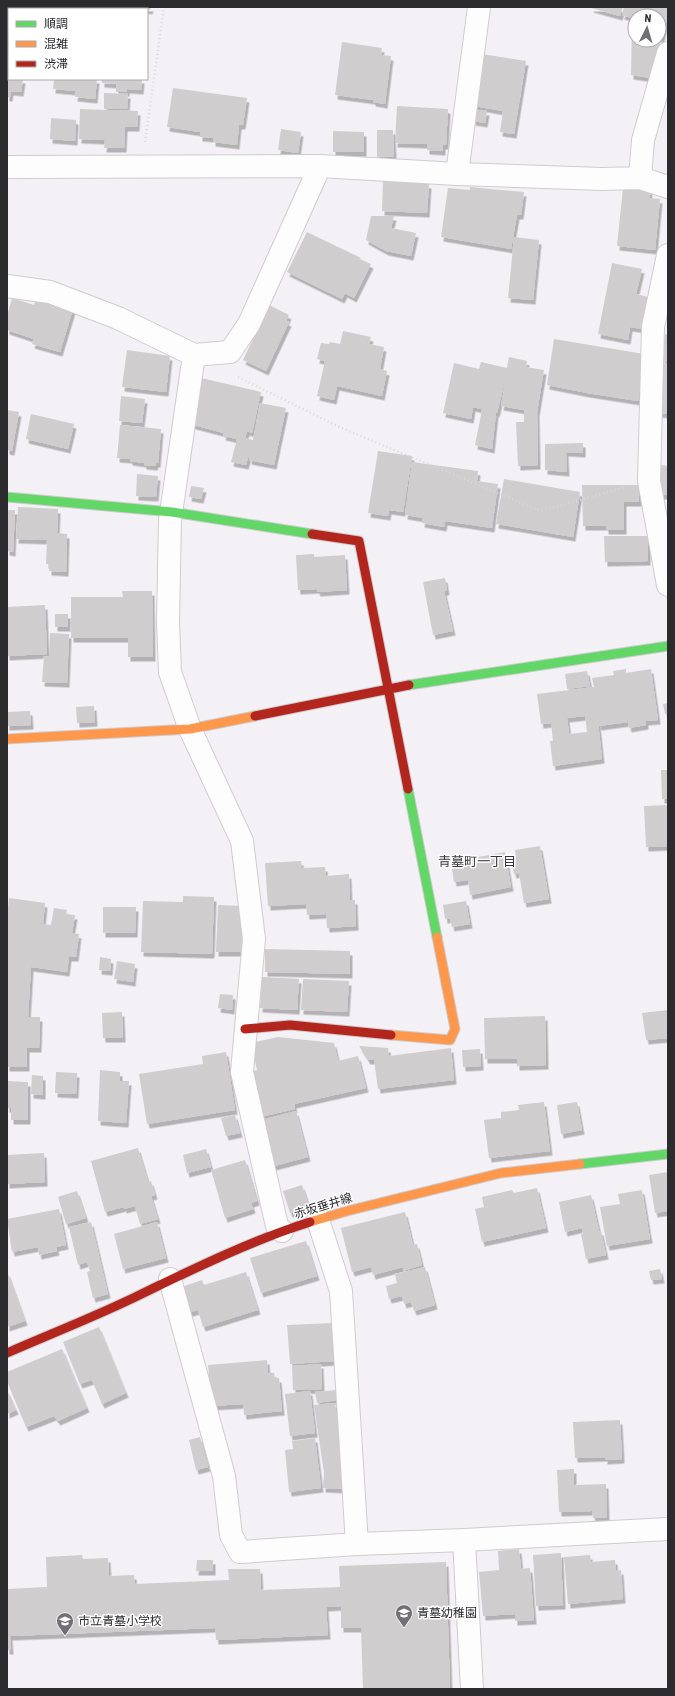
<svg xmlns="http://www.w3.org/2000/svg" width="675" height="1696" viewBox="0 0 675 1696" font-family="'Roboto Condensed','Noto Sans JP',sans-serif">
<defs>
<filter id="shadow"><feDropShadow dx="2.5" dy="4.5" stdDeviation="0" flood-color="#0004"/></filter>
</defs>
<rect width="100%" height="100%" fill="#f3f1f5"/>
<!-- building -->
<path fill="#cfcdce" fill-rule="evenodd" filter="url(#shadow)" d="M131,7H151L150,10Z
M591,7H623L620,16L591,8Z
M624,7H668V15L651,78L631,75L632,18L622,15ZM635,16H659V40H635Z
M342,42L382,48L381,55L391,56L385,104L373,102V100L335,95Z
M7,50H9V79H23L21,92L11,91L10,97H7Z
M482,54L526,61L514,134L500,132L503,111L474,106Z
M54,79H97L95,99L75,97L76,91L53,89Z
M102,79H142L141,90L127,89V92H116V84L102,83Z
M173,88L247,98L243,125H239L237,145L213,142V138L200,137V132L167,127Z
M104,93L128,94L127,109H104Z
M397,106L448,109L446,145H443V151L427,150V144L395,143Z
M80,109L138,111L137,127H125L124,148H104L105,140L79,139Z
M474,110L487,111L485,123L473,121Z
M51,118L76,120L75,141L50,139Z
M281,129L301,132L298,153L278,150Z
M377,130H393L394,157H377Z
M333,131L364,132V152H333Z
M383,181L429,184L427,213L382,211Z
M470,187L524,192L521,215H517L511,249L441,237L448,188L470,190Z
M623,188L650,190L649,198L660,199L655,250L617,246Z
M371,216H394L391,228L416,233L411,256L386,251L366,240Z
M307,232L361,258L360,259L371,264L354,298L345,293L342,299L287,272Z
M514,237L539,240L533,300L508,298Z
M612,263L642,269L636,294L649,297L643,329L630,327L628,340L598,334Z
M12,298L34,305L36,298L73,309L60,352L32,344L34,339L7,330V316Z
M269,305L289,315L286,321L289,322L266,371L243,360Z
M343,331L371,337L369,344L384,347L380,369L387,371L382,396L337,386L334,400L317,396L325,361L317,359L321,343L329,344L330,342L340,344Z
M665,334L668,335V362H662Z
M554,339L644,354L638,401L587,393L547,385Z
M127,350L170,356L166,392L122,387Z
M509,357L527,361L526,367L544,370L537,412L538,465L518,466L516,422H524V410L501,406L507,372L497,413L473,407L471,419L443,413L454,363L479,369L481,362L507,368Z
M661,363L668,364V414L657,413Z
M201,378L261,392L252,433L247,431L245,438L253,440L260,403L286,408L274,465L249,460L251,447L246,465L231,462L237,439L223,436L224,433L190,424Z
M121,396L145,399L142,423L119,421Z
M7,410L19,412L12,451L7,450Z
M482,410L496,413L492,449L475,445Z
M31,414L74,424L68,449L26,439Z
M120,425L161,429L158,463H156L155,466L144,465V463L130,461V459L117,458Z
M583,443V453L566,452L567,472L545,470V444Z
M378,451L412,456L403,512L389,510L388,516L368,513Z
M412,462L478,471L477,481L498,484L492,528L445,521L444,527L422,523L423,518L405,515Z
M661,465L668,466V495H659Z
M137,474L158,476L156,497L136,496Z
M504,479L580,492L573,537L496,524Z
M582,485H639V502H624V530H606V526H583Z
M191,486L204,488L201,499L189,497Z
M18,507L58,509L57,533L67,534L66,572L49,571V564H46L47,540L16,539Z
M7,510H15L13,552L7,551Z
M604,536H648V561L605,562Z
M314,554V557L345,555L347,590L318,592L317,589L298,590L296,555Z
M445,578L447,591H444L453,631L433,635L423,582Z
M122,591H152L153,657H128V638H71V597H123Z
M45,605L47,654L7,656V607Z
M55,614H68V627H55Z
M50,633L69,634L67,683L42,682L44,656H49Z
M626,669V673L651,669L658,720L646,721V725L629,728L628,722L599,726L597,713L602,759L553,766L550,741H553L551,723L541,724L537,694L594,687L592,678L614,675L613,671ZM585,716L587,732L569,734L567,718Z
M587,671L590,686L567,689L565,674Z
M668,703V714H665L663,704Z
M94,706L95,722L77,723L76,707Z
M30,711L31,725L7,726V712Z
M661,770H668V799H662Z
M668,805V846L646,847L644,806Z
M540,846L549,899L524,903L519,873L514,874L511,860L516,859L515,850Z
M505,852L511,887L470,895L468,880L454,882L451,862Z
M301,861L302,868L325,867L326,876L349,874L350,900H355L356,926L327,928L326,914L307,915L306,904L268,906L265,863Z
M183,896L214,897L212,954L141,952L143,901L183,902Z
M9,898L45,903L43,924L51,925L54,908L67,910L66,914L75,915L72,933L79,934L76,957H69L67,972L31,967L28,1017H40L39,1048H27V1067H7V906L8,907Z
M466,901L470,924L452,927L450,918L445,919L443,905Z
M218,905L244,906L243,952H216Z
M103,907H136L135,933H103Z
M265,949L350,951V974L265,972Z
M100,957L111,959L110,971L99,970Z
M117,961L135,964L133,982L114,979Z
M262,977L299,979L297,1010L260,1008Z
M303,979L349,981L347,1012L301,1010Z
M220,994L233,995L232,1010L218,1008Z
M668,1010V1038L646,1040L642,1013Z
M122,1012L123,1038H103L102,1013Z
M545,1016L546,1065L517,1066V1059H485L484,1018Z
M278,1037L334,1043L338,1061L358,1056L366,1088L294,1104L295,1109L256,1118L244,1073L257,1070L251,1043Z
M359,1046L388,1048L389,1056L451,1048L454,1080L378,1089L374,1060H368Z
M480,1049L481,1066L463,1067L462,1050Z
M226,1052L235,1110L147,1124L139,1074L203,1064L202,1056Z
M100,1070L120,1072V1081H129L126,1123L98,1121Z
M56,1072L77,1073L76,1094L55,1093Z
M32,1075L43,1076V1095L31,1094Z
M7,1081L28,1082V1120H11V1108H7Z
M544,1102L550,1151L489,1158L484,1120L501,1118V1112L519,1110L518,1105Z
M577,1102L582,1130L561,1134L557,1105Z
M296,1111L308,1157L270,1167L258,1121Z
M235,1115L240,1133L226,1136L221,1118Z
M138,1148L148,1182L151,1181L155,1195L151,1196L158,1219L140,1224L135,1206L124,1209V1207L105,1212L91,1161Z
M206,1149L211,1167L187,1173L183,1155Z
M44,1153L45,1182L7,1184V1155Z
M245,1160L257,1201L251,1203L253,1209L225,1218L211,1170Z
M668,1172V1211L655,1213L649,1175Z
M302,1185L309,1206L290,1213L283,1191Z
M537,1188L546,1228L482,1242L475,1209L484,1207L482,1197L512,1190L514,1193Z
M642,1190L650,1239L607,1246L600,1207L620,1204L618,1194Z
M77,1191L86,1218L66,1224L58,1197Z
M591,1195L599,1231H601L606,1255L586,1259L581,1234H583L582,1228L565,1232L559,1202Z
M59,1209L66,1245L56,1247L57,1251L39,1255L38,1247L12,1252L7,1219Z
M405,1212L413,1245L417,1244L422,1265L403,1271V1267L373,1275L371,1267L352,1272L341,1228Z
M91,1222L108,1294L93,1298L87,1272L90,1271L87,1262L78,1265L69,1227Z
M157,1222L166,1258L123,1269L114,1234Z
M306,1241L317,1276L261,1293L250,1258Z
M425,1267L435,1305L414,1311L411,1302L404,1304L402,1296L389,1299L386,1286L397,1283L395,1274Z
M660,1269L662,1279L651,1280L649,1271Z
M7,1271L25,1321L7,1327Z
M246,1272L258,1310L203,1327L198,1310L187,1313L179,1288L202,1280L204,1285Z
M332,1323L335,1361L290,1364L287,1325Z
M99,1327L126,1393L102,1404L92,1380L80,1384L63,1342Z
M62,1349L87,1408L58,1421L54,1416L26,1427L7,1381V1372Z
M267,1360L268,1373H274L275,1378H279L282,1411L244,1415L243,1404L212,1406L208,1365Z
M321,1364L322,1389L293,1390L292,1366Z
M7,1390L16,1410L7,1414Z
M336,1390L337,1400L317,1403L315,1392Z
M310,1391L315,1433L290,1436L285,1394Z
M335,1403L344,1470V1489L323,1488L324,1473L314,1405Z
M620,1420L622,1459L605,1460V1457L575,1458L573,1422Z
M200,1437L208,1467L196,1470L189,1440Z
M315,1438L321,1488L289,1492L285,1450L293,1449L292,1441Z
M574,1469V1485L606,1484L607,1517L593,1518L592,1511L559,1512L557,1470Z
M519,1549L521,1569L530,1568L534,1620L515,1621V1614L483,1616L479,1572L499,1570L498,1551Z
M561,1553L563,1605L536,1606L533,1555Z
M82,1555L83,1559L108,1558L109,1576L134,1575L135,1584L229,1580L228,1569H260L261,1590L340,1587L339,1566L446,1562L450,1689H363L361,1628H341V1606L326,1607L328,1635L216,1640L215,1628L10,1636L11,1650H7V1589L47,1587L46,1557Z
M590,1555L591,1562L615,1560L616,1571L621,1570L623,1599L568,1604L564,1557Z
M197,1560H213V1571H196Z"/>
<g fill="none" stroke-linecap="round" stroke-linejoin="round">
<!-- street casing -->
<g stroke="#cecccf" stroke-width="24">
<path id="street" d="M7,167L320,166L457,174L602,179L640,178L668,187
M457,174L479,7
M640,178L643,140L668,53
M668,255L653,327L649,481L668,585
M7,286L50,292L118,318L194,355L230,352L249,324L320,166
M194,355L170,520L168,621L170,672L190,729L242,841L254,939L242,1072L277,1226L282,1231
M318,1220L341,1291L357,1544L464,1540L668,1529
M170,1279L224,1476L231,1535L240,1552L357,1544
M464,1540L472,1689"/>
</g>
<!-- fast casing -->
<g stroke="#cecccf" stroke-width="11">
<path id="fast" d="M7,497L172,512L312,534
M409,685L668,646
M408,789L437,937
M580,1164L668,1154"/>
</g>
<!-- slow casing -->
<g stroke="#cecccf" stroke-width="11">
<path id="slow" d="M7,739L190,729L255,716
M391,1035L450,1040L455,1029L437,937
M310,1222L347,1211L501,1173L580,1164"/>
</g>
<!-- jam casing -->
<g stroke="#cecccf" stroke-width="11">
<path id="jam" d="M312,534L359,541L408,789
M255,716L409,685
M245,1029L290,1025L391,1035
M7,1353C48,1335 89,1319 129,1300C189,1271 247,1242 310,1222"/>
</g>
<!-- path -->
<path stroke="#d9d8d9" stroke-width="2.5" stroke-dasharray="1 3" stroke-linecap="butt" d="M145,142L164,7
M238,377L337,426L541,511L625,487"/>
<!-- street -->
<use href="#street" stroke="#fdfdfe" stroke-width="22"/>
<!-- fast -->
<use href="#fast" stroke="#63d668" stroke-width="9"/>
<!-- slow -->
<use href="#slow" stroke="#ff974d" stroke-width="9"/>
<!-- jam -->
<use href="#jam" stroke="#b3261e" stroke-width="9"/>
</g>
<!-- icons -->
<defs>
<g id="school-pin" transform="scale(0.9)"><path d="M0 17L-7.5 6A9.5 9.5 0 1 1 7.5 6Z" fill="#727074" stroke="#fff"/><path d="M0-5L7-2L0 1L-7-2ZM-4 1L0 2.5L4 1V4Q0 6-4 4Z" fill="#fff"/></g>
</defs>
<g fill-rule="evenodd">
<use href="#school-pin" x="404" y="1613"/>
<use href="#school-pin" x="65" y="1621"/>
</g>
<g text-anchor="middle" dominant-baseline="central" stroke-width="3" stroke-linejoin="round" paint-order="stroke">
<!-- street labels -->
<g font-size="12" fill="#2c2b2e" stroke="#fff">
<text transform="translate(323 1206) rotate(-17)">赤坂垂井線</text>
</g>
<!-- poi labels -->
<g font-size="12" fill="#2c2b2e" stroke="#fff" text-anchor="start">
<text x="417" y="1613">青墓幼稚園</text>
<text x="78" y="1621">市立青墓小学校</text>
</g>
<!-- neighbourhood labels -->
<g font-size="13" fill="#39373c" stroke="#fff">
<text x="477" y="861">青墓町一丁目</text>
</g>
</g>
<!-- border -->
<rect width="675" height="1696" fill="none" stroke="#2c2b2e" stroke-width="16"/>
<!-- legend -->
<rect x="8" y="8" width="140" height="72" fill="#ffffff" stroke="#abaaab"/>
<rect x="16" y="21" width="20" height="6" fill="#63d668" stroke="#abaaab"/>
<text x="44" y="28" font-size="12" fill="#2c2b2e">順調</text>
<rect x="16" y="41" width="20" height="6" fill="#ff974d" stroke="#abaaab"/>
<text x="44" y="48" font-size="12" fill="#2c2b2e">混雑</text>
<rect x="16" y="61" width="20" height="6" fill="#b3261e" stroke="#abaaab"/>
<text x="44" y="68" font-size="12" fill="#2c2b2e">渋滞</text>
<!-- north arrow -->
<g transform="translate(647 28) rotate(5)"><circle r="19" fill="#ffffff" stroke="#abaaab"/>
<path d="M0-3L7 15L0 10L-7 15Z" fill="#727074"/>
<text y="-6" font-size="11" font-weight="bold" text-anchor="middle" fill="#2c2b2e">N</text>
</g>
</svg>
